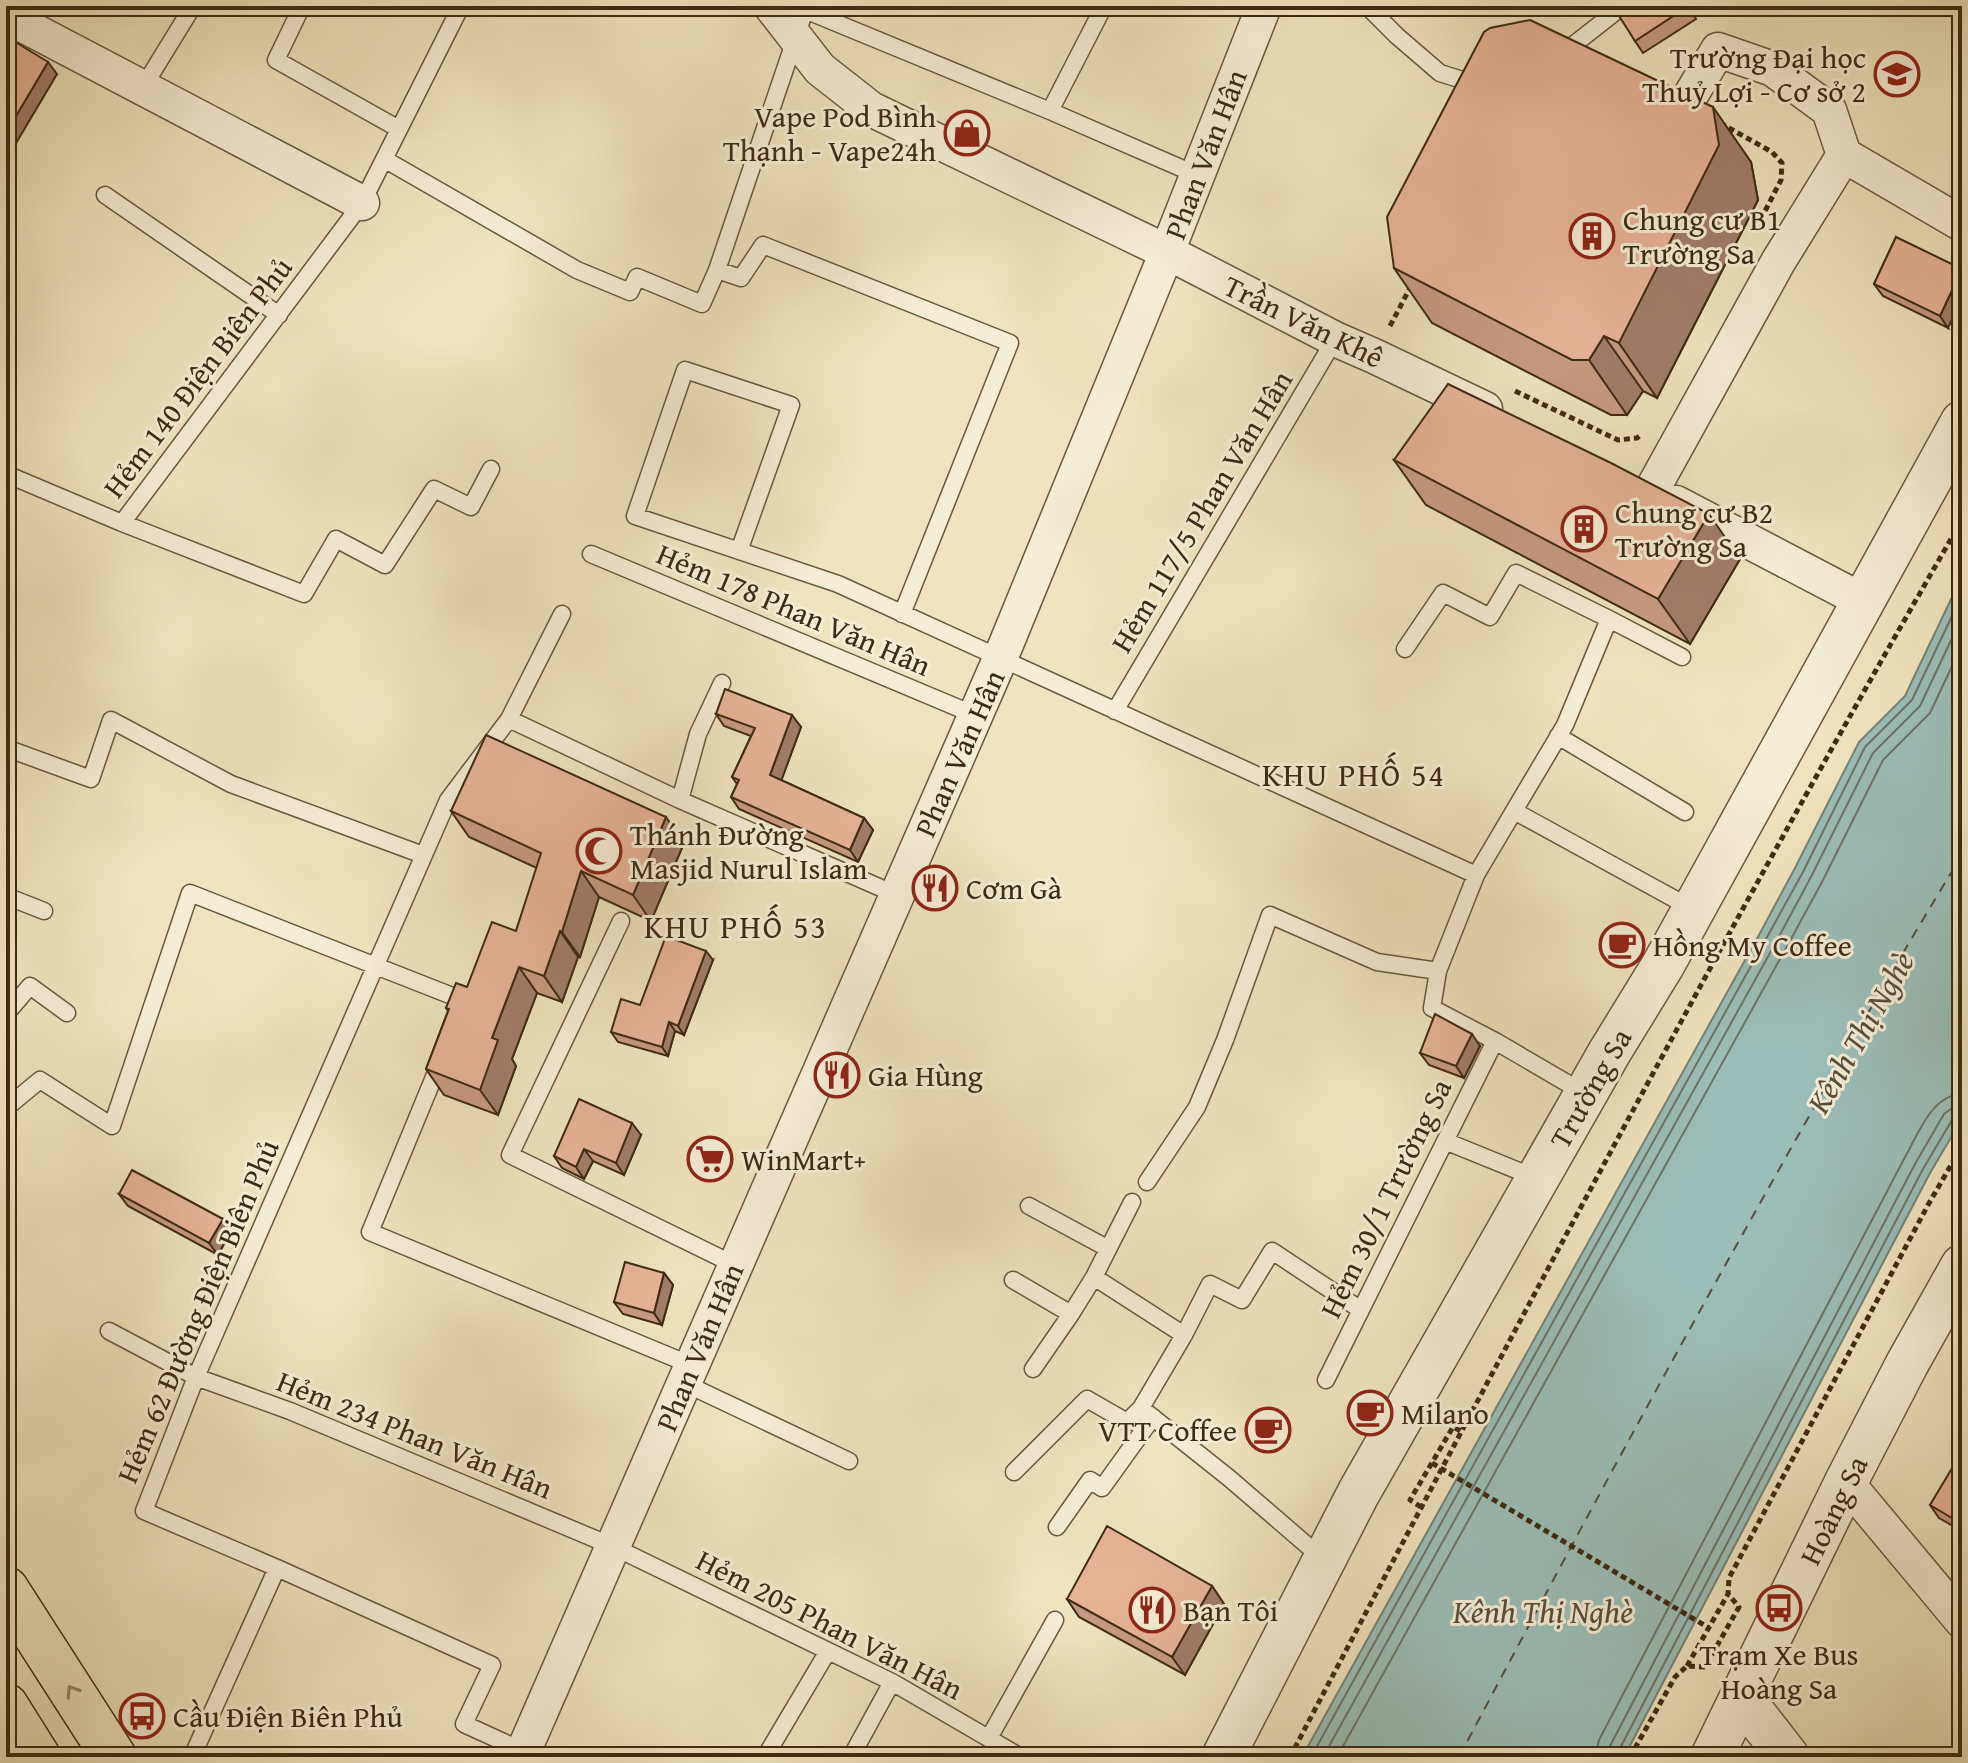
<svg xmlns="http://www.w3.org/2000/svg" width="1968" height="1763" viewBox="0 0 1968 1763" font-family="'Gentium Book Plus',serif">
<rect width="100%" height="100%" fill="#efe4bf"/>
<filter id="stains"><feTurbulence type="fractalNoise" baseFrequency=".0025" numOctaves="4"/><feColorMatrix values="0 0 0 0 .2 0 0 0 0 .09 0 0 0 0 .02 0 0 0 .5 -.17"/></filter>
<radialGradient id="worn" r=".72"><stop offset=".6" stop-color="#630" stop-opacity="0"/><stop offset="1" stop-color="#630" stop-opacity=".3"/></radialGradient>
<!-- water -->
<path fill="#9bbeb8" stroke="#768376" stroke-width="2" d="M1962,576V1119L1930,1173L1624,1757H1302L1759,935L1795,868L1859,742L1905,696Z"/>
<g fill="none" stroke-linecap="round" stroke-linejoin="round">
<!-- shore -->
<path stroke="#6c7466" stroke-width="2" d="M1311,1757L1766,939L1803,872L1865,747L1912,700L1962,595
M1323,1757L1775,944L1811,877L1873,753L1920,706L1962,617
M1337,1757L1785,950L1822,882L1883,760L1930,713L1962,645
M1595,1757L1599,1740L1904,1159C1918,1135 1931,1095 1962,1094
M1608,1757L1610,1746L1915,1164L1944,1114L1952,1108L1962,1106
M1618,1757L1619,1750L1923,1169L1952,1120L1957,1117L1962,1116"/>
<!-- ferry -->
<path stroke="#554f3c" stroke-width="2" stroke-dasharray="10 8" stroke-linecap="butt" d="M1459,1757C1560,1566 1662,1377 1768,1189C1831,1077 1895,964 1962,855"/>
<!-- service casing -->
<g stroke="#6a583e" stroke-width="19">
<path id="service" d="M302,6L276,60L399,129
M1367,6L1397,36L1440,73L1478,85
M1957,6L1962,10
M1557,54L1572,46L1623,6
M142,89L193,6
M1050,111L1104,6
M384,159L577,270L630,292L637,277L702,304L717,270L805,10L1050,111L1197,175
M105,195L279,315
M717,270L741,278L763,245L1010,343L902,614
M6,474L122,523L362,203L461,6
M122,523L304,594L336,539L385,565L434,489L471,507L491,469
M739,551L791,405L685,370L635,516L838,584L1476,875
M591,554L975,715
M562,614L509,719L680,800L897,895
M1405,649L1443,593L1490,617L1516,573L1609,619L1682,657
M1115,711L1335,339
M1558,736L1685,812
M6,748L91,779L111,720L231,784L423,855
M680,800L698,734L722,683
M1514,811L1691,908
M6,896L44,911
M621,921L510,1155L735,1265
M1438,971L1476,875L1565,725L1609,619
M6,1014L30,986L67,1013
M441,1060L370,1232L691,1365
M6,1108L40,1080L112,1126L190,893L465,1001L463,1006
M1445,1141L1536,1178
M1147,1182L1197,1107L1225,1040L1270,915L1377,962L1438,971L1432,1008L1495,1041L1584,1093
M1029,1206L1107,1248
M1094,1277L1132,1202
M1013,1280L1071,1314
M109,1331L196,1377L290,1411L612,1546L892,1682L1019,1756
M1033,1369L1071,1314L1094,1277L1184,1335
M1326,1380L1495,1041
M684,1383L849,1461
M1014,1472L1087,1399L1127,1422L1141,1408
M1057,1527L1090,1480L1102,1488L1153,1417
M1323,1559L1229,1478L1141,1408L1184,1335L1210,1284L1242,1300L1272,1251L1361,1310
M277,1568L492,1665L464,1724L523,1751
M989,1738L1055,1620
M192,1757L277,1568L144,1511L196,1377L448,800L509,719
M765,1757L828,1651
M851,1757L892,1682"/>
</g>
<!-- minor casing -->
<g stroke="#6a583e" stroke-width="37">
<path id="minor" d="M771,6L820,69L871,109L1167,252L1335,339L1374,356L1485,409
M6,16L362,203
M1686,103L1718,50L1773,69L1829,110L1844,155
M1652,490L1778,262L1844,155L1962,224
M1676,503L1863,601
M1846,1482L1962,1621
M521,1757L1000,659L1167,252L1264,6"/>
</g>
<!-- tertiary casing -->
<g stroke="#6a583e" stroke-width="45">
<path id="tertiary" d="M1742,1698L1788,1757
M1223,1757L1358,1494L1609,1053L1663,965L1962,422
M1712,1757L1846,1482L1907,1364L1962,1266"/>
</g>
<!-- primary casing -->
<g stroke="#3e2a13" stroke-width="47">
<path id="primary" d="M6,1589L114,1757
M6,1706L38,1757"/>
</g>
<!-- path -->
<path stroke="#3e2a13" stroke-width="5" stroke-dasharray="6 4" stroke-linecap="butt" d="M1720,123L1772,152L1782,163L1781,180L1763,215
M1390,326L1411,286
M1515,391L1618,440L1637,438L1641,435
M1421,1507L1410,1500L1453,1427L1461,1431
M1687,1666L1728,1594
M1290,1757C1508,1342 1727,926 1962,520
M1630,1757L1675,1677L1687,1666L1705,1667L1739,1607L1728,1594L1729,1578L1928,1205L1962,1146"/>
<!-- service -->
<use href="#service" stroke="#f5edd5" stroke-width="16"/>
<!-- minor -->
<use href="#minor" stroke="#f5edd5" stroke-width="34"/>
<!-- tertiary -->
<use href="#tertiary" stroke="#f5edd5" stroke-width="42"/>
<!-- primary -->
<use href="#primary" stroke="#efe4bf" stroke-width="44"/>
<!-- path-bridge -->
<path stroke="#3e2a13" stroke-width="5" stroke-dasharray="6 4" stroke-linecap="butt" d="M1432,1463L1709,1628"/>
</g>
<!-- wall -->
<path fill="#c69a82" stroke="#3e2a13" stroke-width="2" d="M1024,6H1038L1035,12Z
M1616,6H1687L1696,19L1643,53L1635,41Z
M1751,162L1758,200L1657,398L1643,391L1627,415H1611L1432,323L1394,268Z
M1896,237L1948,328L1883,296L1874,284Z
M1394,460L1740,559L1690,644L1426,505Z
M716,714L801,727L781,780L864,818L873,830L858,862L739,809L731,797L737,784L732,777L751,736L724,726Z
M451,811L684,843L651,921L599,897L580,957H578L562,1002L537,993L512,1059L516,1066L498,1115L444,1095L426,1069L448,1011L446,1008L467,987L516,931L537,868L469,837Z
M713,960L684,1035L675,1031L668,1056L618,1042L611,1032L640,1005Z
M1480,1046L1464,1078L1429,1065L1420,1053Z
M641,1135L624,1175L593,1161L584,1179L562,1168L554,1156Z
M119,1194L223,1219L231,1231L218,1255L128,1206Z
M664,1273L673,1285L662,1325L623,1314L614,1302Z
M1962,1477V1531L1939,1518L1930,1505Z
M1212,1586L1224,1604L1185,1675L1079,1617L1067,1599Z"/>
<!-- shaded-wall -->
<path fill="#a17d6a" stroke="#3e2a13" stroke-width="2" d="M1031,6H1038L1035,12Z
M48,62L57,74L6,160V133Z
M1713,107L1751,162L1758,200L1657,398L1619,343Z
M1962,269V299L1948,328L1940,316Z
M1604,336L1643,391L1627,415L1589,360Z
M1709,514L1740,559L1690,644L1658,599Z
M792,715L801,727L779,787L770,775Z
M666,817L684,843L651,921L633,895Z
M864,818L873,830L858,862L850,850Z
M581,871L599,897L580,957L562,932Z
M560,931L578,957L562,1002L544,976Z
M706,951L713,960L684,1035L678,1026Z
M519,967L537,993L512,1059L516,1066L498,1115L480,1090L492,1038Z
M669,1022L675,1031L668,1056L662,1047Z
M1472,1034L1480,1046L1464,1078L1456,1066Z
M632,1123L641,1135L624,1175L616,1163Z
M584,1149L593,1161L584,1179L576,1167Z
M223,1219L231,1231L218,1255L209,1243Z
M664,1273L673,1285L662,1325L654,1313Z
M1212,1586L1224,1604L1185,1675L1172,1657Z"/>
<!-- building -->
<path fill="#e6b397" stroke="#3e2a13" stroke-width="2" d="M1616,6H1686L1687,7L1635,41L1614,8Z
M1530,20L1713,107L1719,145L1619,343L1604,336L1589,360H1572L1394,268L1387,217L1484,32L1490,28Z
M17,43L48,62L6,133V61Z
M1896,237L1962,269L1940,316L1874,284Z
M1448,384L1611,463L1709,514L1658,599L1394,460Z
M725,689L792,715L770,775L864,818L850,850L731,797L739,780L732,777L755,728L716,714Z
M486,735L666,817L633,895L581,871L562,932L560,931L544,976L519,967L492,1038L498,1040L480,1090L426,1069L449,1009L446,1008L456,983L467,987L492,922L516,931L541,853L451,811Z
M666,936L706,951L678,1026L669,1022L662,1047L611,1032L621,999L640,1005Z
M1435,1014L1472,1034L1456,1066L1420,1053Z
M579,1099L632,1123L616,1163L584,1149L576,1167L554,1156Z
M132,1170L223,1219L209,1243L119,1194Z
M625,1262L664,1273L654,1313L614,1302Z
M1951,1470L1962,1477V1524L1930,1505Z
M1107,1526L1212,1586L1172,1657L1067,1599Z"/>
<!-- one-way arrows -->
<defs><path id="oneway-chevron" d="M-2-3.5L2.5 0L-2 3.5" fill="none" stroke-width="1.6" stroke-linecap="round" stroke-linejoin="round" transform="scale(2)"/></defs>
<use stroke="#968769" href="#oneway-chevron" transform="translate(72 1691) rotate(-123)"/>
<!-- icons -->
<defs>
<g id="university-ring" transform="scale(2.3)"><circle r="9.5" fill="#f5edd5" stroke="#8f2418" stroke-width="1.5"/><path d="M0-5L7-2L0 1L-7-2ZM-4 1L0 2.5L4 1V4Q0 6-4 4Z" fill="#8f2418"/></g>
<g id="shop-ring" transform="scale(2.3)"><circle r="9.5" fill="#f5edd5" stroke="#8f2418" stroke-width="1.5"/><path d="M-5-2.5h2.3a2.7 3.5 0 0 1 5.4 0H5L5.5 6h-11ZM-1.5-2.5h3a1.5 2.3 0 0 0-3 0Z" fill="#8f2418"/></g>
<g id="building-ring" transform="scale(2.3)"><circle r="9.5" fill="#f5edd5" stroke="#8f2418" stroke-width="1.5"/><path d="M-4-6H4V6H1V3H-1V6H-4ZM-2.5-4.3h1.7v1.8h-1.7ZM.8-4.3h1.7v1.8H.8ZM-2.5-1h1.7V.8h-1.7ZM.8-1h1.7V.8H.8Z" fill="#8f2418"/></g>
<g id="mosque-ring" transform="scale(2.3)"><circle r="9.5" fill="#f5edd5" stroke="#8f2418" stroke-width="1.5"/><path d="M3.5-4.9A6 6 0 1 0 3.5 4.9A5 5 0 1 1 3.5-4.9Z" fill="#8f2418"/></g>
<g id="restaurant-ring" transform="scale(2.3)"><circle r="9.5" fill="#f5edd5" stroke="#8f2418" stroke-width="1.5"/><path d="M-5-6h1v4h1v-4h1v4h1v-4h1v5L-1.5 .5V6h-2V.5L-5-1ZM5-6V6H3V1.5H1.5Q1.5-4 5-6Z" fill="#8f2418"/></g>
<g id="cafe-ring" transform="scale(2.3)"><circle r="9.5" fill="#f5edd5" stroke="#8f2418" stroke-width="1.5"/><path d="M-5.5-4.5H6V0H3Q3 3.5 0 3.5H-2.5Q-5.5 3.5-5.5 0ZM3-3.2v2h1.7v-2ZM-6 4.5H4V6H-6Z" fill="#8f2418"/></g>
<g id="supermarket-ring" transform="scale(2.3)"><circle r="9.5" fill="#f5edd5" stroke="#8f2418" stroke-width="1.5"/><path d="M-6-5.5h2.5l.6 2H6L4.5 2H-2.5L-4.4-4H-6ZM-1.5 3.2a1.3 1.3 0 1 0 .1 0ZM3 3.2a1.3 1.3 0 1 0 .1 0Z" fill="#8f2418"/></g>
<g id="bus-ring" transform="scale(2.3)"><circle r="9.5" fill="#f5edd5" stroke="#8f2418" stroke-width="1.5"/><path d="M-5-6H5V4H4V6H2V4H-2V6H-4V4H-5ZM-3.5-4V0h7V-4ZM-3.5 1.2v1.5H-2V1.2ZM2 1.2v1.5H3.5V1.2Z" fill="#8f2418"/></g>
</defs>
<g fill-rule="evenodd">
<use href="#university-ring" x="1897" y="74"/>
<use href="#shop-ring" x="967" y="133"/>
<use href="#building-ring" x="1592" y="236"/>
<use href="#building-ring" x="1584" y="529"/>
<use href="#mosque-ring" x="599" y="851"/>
<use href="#restaurant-ring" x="935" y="888"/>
<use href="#cafe-ring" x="1622" y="945"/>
<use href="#restaurant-ring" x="837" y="1075"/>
<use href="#supermarket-ring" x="710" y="1159"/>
<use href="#cafe-ring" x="1370" y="1413"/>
<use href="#cafe-ring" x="1268" y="1430"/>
<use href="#bus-ring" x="1779" y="1608"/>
<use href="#restaurant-ring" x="1152" y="1610"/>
<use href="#bus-ring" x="142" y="1716"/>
</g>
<g text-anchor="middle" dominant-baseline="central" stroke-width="6" stroke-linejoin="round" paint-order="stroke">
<!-- poi labels -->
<g font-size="30" fill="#3e2a13" stroke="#f5edd5" text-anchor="start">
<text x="1866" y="57" text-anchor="end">Trường Đại học<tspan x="1866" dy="34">Thuỷ Lợi - Cơ sở 2</tspan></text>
<text x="936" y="116" text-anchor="end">Vape Pod Bình<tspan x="936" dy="34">Thạnh - Vape24h</tspan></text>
<text x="1623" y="219">Chung cư B1<tspan x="1623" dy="34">Trường Sa</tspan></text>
<text x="1615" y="512">Chung cư B2<tspan x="1615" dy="34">Trường Sa</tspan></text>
<text x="630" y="834">Thánh Đường<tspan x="630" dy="34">Masjid Nurul Islam</tspan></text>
<text x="966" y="888">Cơm Gà</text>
<text x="1653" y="945">Hồng My Coffee</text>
<text x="868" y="1075">Gia Hùng</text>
<text x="741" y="1159">WinMart+</text>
<text x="1401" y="1413">Milano</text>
<text x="1237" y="1430" text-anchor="end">VTT Coffee</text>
<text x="1183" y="1610">Bạn Tôi</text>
<text x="1779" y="1654" text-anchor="middle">Trạm Xe Bus<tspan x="1779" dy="34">Hoàng Sa</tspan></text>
<text x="173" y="1716">Cầu Điện Biên Phủ</text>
</g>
<!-- street labels -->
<g font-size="30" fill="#3e2a13" stroke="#f5edd5">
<text transform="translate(1205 154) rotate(-69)">Phan Văn Hân</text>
<text transform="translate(1304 321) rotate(26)">Trần Văn Khê</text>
<text transform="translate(197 377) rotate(-53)">Hẻm 140 Điện Biên Phủ</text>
<text transform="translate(1201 511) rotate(-59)">Hẻm 117/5 Phan Văn Hân</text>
<text transform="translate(794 609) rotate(23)">Hẻm 178 Phan Văn Hân</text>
<text transform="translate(959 753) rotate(-66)">Phan Văn Hân</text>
<text transform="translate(1590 1088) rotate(-60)">Trường Sa</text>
<text transform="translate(1385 1198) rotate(-64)">Hẻm 30/1 Trường Sa</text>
<text transform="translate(197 1311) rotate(-67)">Hẻm 62 Đường Điện Biên Phủ</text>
<text transform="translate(699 1347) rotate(-67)">Phan Văn Hân</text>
<text transform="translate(415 1434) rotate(22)">Hẻm 234 Phan Văn Hân</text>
<text transform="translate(1833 1510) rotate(-64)">Hoàng Sa</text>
<text transform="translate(830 1624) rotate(27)">Hẻm 205 Phan Văn Hân</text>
</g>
<!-- neighbourhood labels -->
<g font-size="32" letter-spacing="2" fill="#3e2a13" stroke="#f5edd5">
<text x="1354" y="774">KHU PHỐ 54</text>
<text x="736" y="926">KHU PHỐ 53</text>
</g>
<!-- water labels -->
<g font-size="32" font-style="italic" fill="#554f3c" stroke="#f5edd5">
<text transform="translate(1860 1032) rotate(-60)">Kênh Thị Nghè</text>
<text x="1543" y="1611">Kênh Thị Nghè</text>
</g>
</g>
<!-- margin -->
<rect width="1968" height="1763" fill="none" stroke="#efe4bf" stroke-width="32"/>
<rect x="8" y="8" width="1952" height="1747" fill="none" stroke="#3e2a13" stroke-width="4"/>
<rect x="16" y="16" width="1936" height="1731" fill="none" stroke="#3e2a13" stroke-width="2"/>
<rect width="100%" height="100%" filter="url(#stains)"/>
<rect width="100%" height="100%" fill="url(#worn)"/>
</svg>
